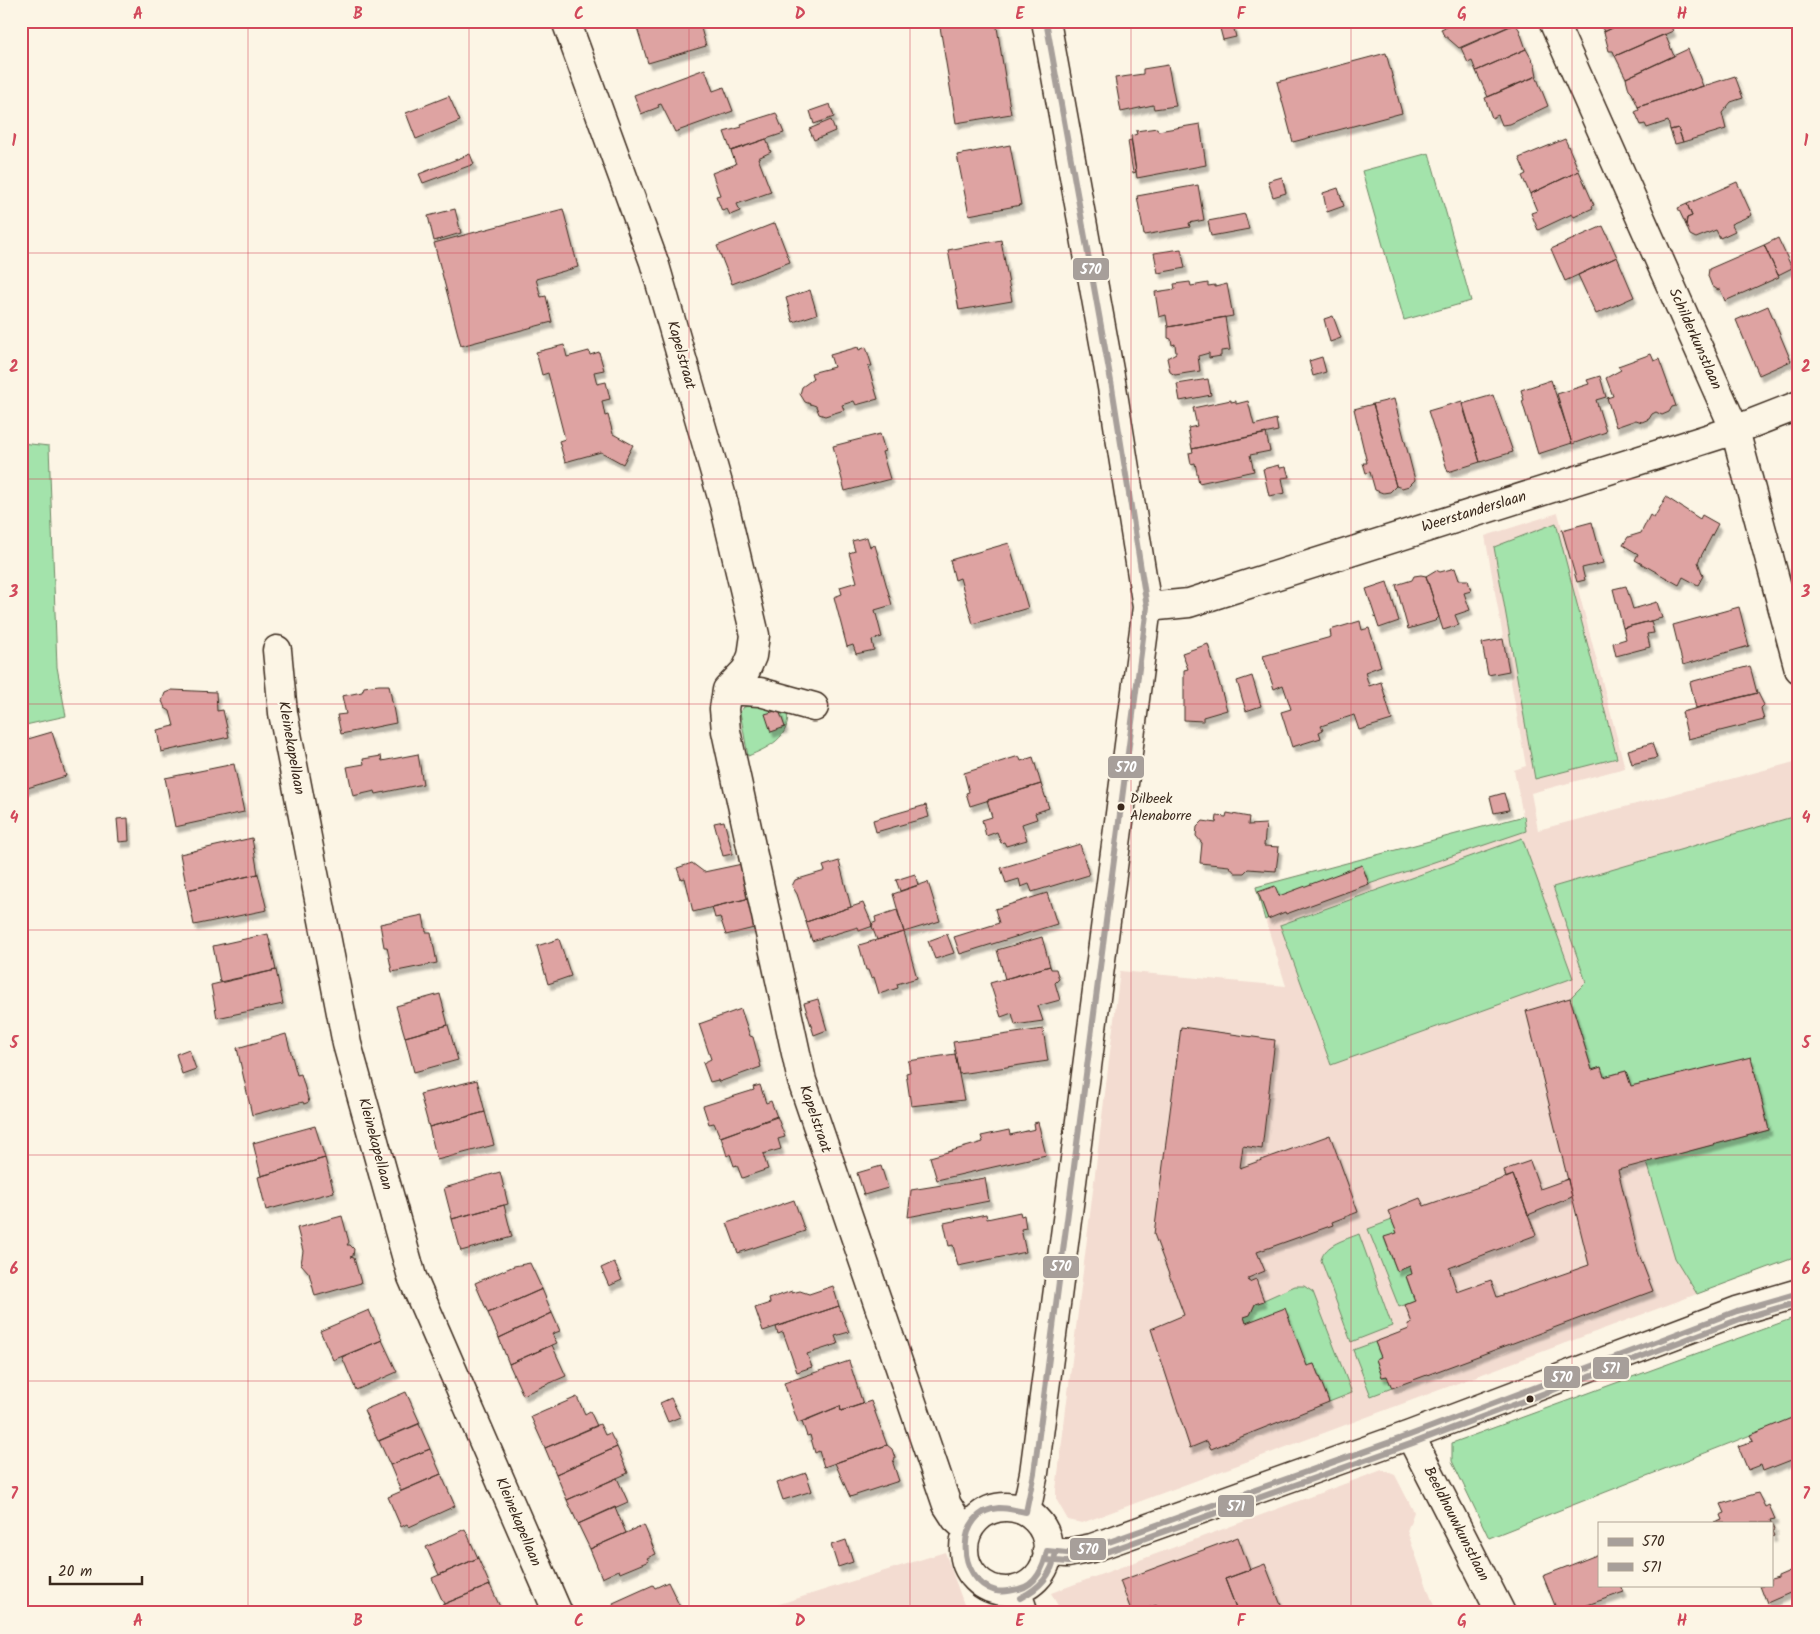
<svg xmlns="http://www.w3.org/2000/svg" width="1820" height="1634" viewBox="0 0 1820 1634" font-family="Kalam,sans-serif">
<defs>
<filter id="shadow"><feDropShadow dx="3" dy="5.5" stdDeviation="1" flood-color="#0004"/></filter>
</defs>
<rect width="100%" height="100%" fill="#fcf5e5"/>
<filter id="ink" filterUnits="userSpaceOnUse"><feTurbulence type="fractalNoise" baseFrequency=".02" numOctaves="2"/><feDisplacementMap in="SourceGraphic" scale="10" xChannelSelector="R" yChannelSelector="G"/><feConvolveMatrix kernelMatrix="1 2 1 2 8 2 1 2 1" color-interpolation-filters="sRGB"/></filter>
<g filter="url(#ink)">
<!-- built -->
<path fill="#f3dcd1" d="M1558,513L1625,768L1531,793L1538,830L1798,761L1799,1256L1082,1523L1068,1520L1056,1499V1490L1120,971L1286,986L1255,887L1523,816L1514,770L1526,766L1485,536Z
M1382,1470L1395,1475L1414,1512L1407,1531L1435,1609L1440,1607L1442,1613H1062L1051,1593Z
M945,1552L967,1613H772L770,1607Z"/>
<!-- green -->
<path fill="#a3e3ab" stroke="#6f8664" d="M1429,153L1471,301L1404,320L1362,171Z
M21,443L49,446L57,667L66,716L21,726Z
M1556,523L1617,758L1535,779L1494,547Z
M756,704L787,711C792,737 768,748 748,756L740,712L744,707Z
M1799,815V1256L1697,1294L1675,1258L1647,1162L1769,1130L1751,1058L1631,1086L1626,1071L1604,1077L1601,1067L1592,1070L1570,998L1586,982L1553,887Z
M1524,816L1526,831L1369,884L1362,866L1265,920L1256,887Z
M1522,838L1573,978L1331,1065L1280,925Z
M1392,1220L1397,1233L1384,1238L1397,1271L1410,1266L1412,1274L1406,1277L1415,1301L1399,1307L1368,1229Z
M1359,1234L1392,1326L1351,1342L1321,1260C1325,1244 1345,1240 1359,1234Z
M1295,1286H1304L1313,1292L1352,1393L1329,1402L1314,1364L1307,1366L1246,1323L1244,1317L1250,1315L1255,1304Z
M1799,1316V1416L1489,1538L1452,1461V1443Z
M1375,1342L1381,1357L1376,1359L1382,1377L1387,1376L1392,1388L1371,1396L1353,1350Z"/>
<!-- building -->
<path fill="#dea3a2" stroke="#3b2a1e" filter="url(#shadow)" d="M635,21H699L706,46L648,63Z
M939,21H996L1011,114L956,123Z
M1218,21H1232L1236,37L1223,40Z
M1444,21H1459L1445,27Z
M1459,21H1510L1512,25L1459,48L1443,34L1441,29Z
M1627,21L1604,32L1600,23L1596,21Z
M1627,21H1668L1673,31L1615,56L1613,51H1609L1604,32Z
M1515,24L1519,29L1526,49L1476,71L1472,61L1468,63L1461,48Z
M1665,34L1674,56L1626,78L1615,56Z
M1526,49L1535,65L1537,76L1488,97L1476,71Z
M1688,49L1703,86L1638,107L1632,93L1629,90L1626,78Z
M1386,53L1402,113L1293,142L1277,82Z
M1168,65L1176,106L1154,109L1153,105L1121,112L1115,78L1143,74V69Z
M705,69L713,91L724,87L733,111L675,132L661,104L658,105L659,107L641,114L634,95Z
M1536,76L1548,106L1510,124L1502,125L1498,115L1492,118L1485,98Z
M1735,76L1743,98L1731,102L1722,113L1726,129L1683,142L1678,128L1670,130L1668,121L1647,128L1645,124L1641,125L1635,112L1639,110L1638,107Z
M449,96L460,121L416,139L406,113Z
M830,104L834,117L814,124L810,111Z
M776,113L784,133L731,151L724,132L742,127L741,124Z
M831,120L835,131L814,140L809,129Z
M1200,124L1206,165L1137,178L1131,136L1137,134L1136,131L1157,128L1158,131Z
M1678,128L1683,142L1675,144L1670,130Z
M766,139L771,152L758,158L771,192L737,204L740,211L730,215L727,209L722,211L716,196L720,195L712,173L736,164L731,151Z
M1565,139L1579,171L1530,194L1522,176L1526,174L1519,158Z
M1131,140L1136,172L1133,173L1128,141Z
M1010,145L1021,205L969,215L957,155Z
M470,154L474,164L423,183L419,174Z
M1579,171L1594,205L1592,206L1593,208L1574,217L1572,214L1538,230L1531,213L1537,211L1530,194Z
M1282,177L1286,193L1273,197L1268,181Z
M1737,182L1752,215L1731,224L1735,231L1720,238L1716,230L1696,238L1690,235L1686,225L1687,218L1692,216L1687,204Z
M1198,185L1204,220L1189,223L1190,227L1144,235L1137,196Z
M1338,188L1344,206L1327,212L1323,193Z
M1687,204L1692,216L1687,218L1686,225L1678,208Z
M455,209L461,233L434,241L428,216Z
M563,209L578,267L536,279L541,297L546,296L552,322L461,346L434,243Z
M1245,214L1249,229L1211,236L1208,221Z
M775,223L790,262L732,284L717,246Z
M1603,226L1617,257L1565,281L1551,249Z
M1778,238L1792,268L1778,275L1764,245Z
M1001,240L1012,301L959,310L948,250Z
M1764,245L1779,277L1725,301L1720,289L1718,290L1712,286L1708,276L1709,269Z
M1181,249L1185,268L1158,273L1154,253Z
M1617,257L1634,297L1596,314L1578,275Z
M1190,282L1191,286L1208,283V286L1215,285V287L1227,284L1233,316L1168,327L1166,315L1159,317L1155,292L1175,289L1174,284Z
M810,290L817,314L793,322L786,298Z
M1768,306L1791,361L1759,375L1736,320Z
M1333,316L1341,338L1330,342L1324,319Z
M1225,317L1230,350L1221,351V356L1209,358V353L1198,356L1200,371L1175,375L1170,372L1167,358L1176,353L1175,344L1172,345L1171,339L1168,338V327Z
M564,345L567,357L589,351L590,355L599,352L604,370L594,372L597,384L606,382L610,399L602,401L605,416L608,415L613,434L633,445L623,464L601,452L565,462L559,441L565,439L548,373L542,375L536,352Z
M858,347L859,350L866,347L872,366H868L878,399L856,405L854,401L842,405L844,410L825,416L819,414L816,406L805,402L800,394L802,387L813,379L811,373L834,367L830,355Z
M1651,354L1654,361L1659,359L1676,406L1672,407L1669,412L1662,415L1656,412L1652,414L1649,419L1642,422L1636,420L1616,427L1607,398L1613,396L1606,378L1621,370L1618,366Z
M1322,357L1326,372L1313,376L1309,361Z
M1600,376L1606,397L1596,400L1606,432L1572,444L1557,394L1589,384L1587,380Z
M1208,379L1211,395L1180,401L1177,384Z
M1551,380L1572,443L1538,454L1522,401L1524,400L1521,390Z
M1493,395L1513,452L1480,462L1462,404Z
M1394,399L1415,480L1409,486L1402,488L1396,486L1373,404Z
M1231,400V402L1236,401V404L1248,401L1254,425L1276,419L1278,431L1192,449L1188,428L1197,426L1193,408Z
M1462,401L1480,462L1448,472L1428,411Z
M1373,404L1396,486L1390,492L1383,493L1375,490L1370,472L1366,473L1363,463H1367L1354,409Z
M1266,433L1270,451L1250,455L1254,471L1199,483L1195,463L1191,464L1189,453L1193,452L1192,449Z
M880,434L885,451L882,452L890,479L845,491L833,446Z
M1279,465L1280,468L1286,467L1289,477L1282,478L1285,493L1269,496L1263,469Z
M1799,486V502L1793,489Z
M1666,497L1700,519L1702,515L1718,524L1698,562L1703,576L1698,585L1683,577L1679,585L1635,560L1638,554L1623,545L1628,537L1641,533L1650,515L1654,518Z
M1592,522L1603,563L1582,568L1585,580L1577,582L1562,530Z
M867,537L870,547L875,545L892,605L875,610L882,637L872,640L874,650L856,654L853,645L847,647L834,597L842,594L840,587L857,582L849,553L855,551L852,541Z
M1009,543L1028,608L973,624L960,578L955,580L950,560Z
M1455,568L1459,580H1468L1471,591L1464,593L1470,610L1455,615L1459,625L1443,630L1426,576L1436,570L1440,572Z
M1421,575L1426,576L1439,617L1435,621L1408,629L1396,585L1412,580L1414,576Z
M1387,582L1399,621L1379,628L1366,589Z
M1626,586L1633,609L1657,602L1662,618L1623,628L1613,589Z
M1739,607L1749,646L1683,665L1673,625Z
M1360,621L1362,630L1369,628L1381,666L1365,672L1369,686L1381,682L1392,720L1359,730L1354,715L1321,726L1323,730L1319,732L1321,738L1292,747L1281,712L1291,709L1283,685L1274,689L1263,656L1331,637L1330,630Z
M1651,621L1654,633L1647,634L1650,647L1616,656L1613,643L1626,639L1623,628Z
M1503,639L1509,671L1488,675L1482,643Z
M1208,644L1227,710L1203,717V721L1184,720V670L1188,669L1182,653Z
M1750,666L1757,693L1696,708L1690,682Z
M1252,676L1261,706L1246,711L1237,681Z
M379,685H389L396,723L341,734L337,715L346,714L342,696L362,692L364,687Z
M172,690L216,692L217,711L223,710L229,737L161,752L157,730L174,726L170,711L165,708L162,701L165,693Z
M1758,693L1764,705L1761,708L1764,720L1688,739L1682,712Z
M779,710L785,727L771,732L765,714Z
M52,732L66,776L21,790V741Z
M1652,743L1657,758L1632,764L1628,750Z
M418,754L423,784L376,794L375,791L353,796L347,767L364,764L363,759L381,756L382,761Z
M1019,756L1021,761L1033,757L1041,784L970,806L966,793L969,792L964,773Z
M234,764L244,812L175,827L165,778Z
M1041,784L1049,808L1035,813L1037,819L1022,824L1027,840L1006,846L1004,842L1001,843L997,832L986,836L982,820L992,817L987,800Z
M1504,793L1509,810L1494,813L1490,797Z
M926,805L929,817L876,832L873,820Z
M1227,813L1249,817L1248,825L1266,824L1264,846L1279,847L1276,871L1248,869L1244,873H1235L1229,866L1200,863L1202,843L1196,836L1197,827L1203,821L1216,823L1217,816L1226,817Z
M128,818L129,841L119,842L117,819Z
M724,821L732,851V854L723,856L714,823Z
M252,838L258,874L187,890L180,854Z
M1080,844L1089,875L1032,892L1029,884L1021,887L1019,879L1006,883L1001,868Z
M839,861L851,907L806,922L797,894L792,886L795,880L825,871L823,866Z
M692,863L704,872L742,864L750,898L693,912L685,878L681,879L677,868Z
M1362,865L1369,884L1286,914L1285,912L1268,919L1258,892L1275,886L1279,896Z
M258,874L267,910L194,925L187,890Z
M915,874L918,885L900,891L896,880Z
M928,882L940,921L904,932L893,894Z
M1047,893L1057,924L960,954L954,937L999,923L995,909Z
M750,898L758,927L726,935L720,917L715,918L712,907Z
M863,903L873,926L859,931L858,927L812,941L806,922Z
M897,910L904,932L877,940L871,924L876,922L875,917Z
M423,915L426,932H431L437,963L392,972L387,947H384L380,924Z
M904,932L917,978L897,984L898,988L879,994L874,977L871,978L868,970H866L859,945Z
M268,934L276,970L220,982L213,946Z
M947,934L954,953L935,959L928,941Z
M1042,937L1050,966L1005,979L997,950Z
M559,939L571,976L548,984L537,946Z
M1050,966L1051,969H1056L1059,979L1055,983L1060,1000L1038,1006L1043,1021L1015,1025L1012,1013L1001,1017L990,983Z
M276,970L283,1004L217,1018L211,985Z
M440,994L448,1025L405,1037L396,1006Z
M1570,998L1592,1070L1601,1067L1604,1077L1626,1071L1631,1086L1751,1057L1769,1130L1618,1170L1638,1252L1653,1291L1392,1388L1387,1376L1382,1377L1376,1359L1381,1357L1375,1342L1409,1329L1408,1324L1412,1323L1405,1305L1415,1301L1406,1276L1412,1274L1410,1266L1397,1271L1384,1237L1397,1233L1388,1211L1420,1198L1424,1206L1513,1175L1536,1235L1449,1268L1457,1292L1491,1280L1497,1297L1589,1265L1526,1011Z
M818,999L827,1030L814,1035L804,1003Z
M741,1009L750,1036L753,1037L761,1067L719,1082L718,1080L710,1082L703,1063L711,1059L699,1024Z
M448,1025L458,1060L414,1072L405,1037Z
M1181,1027L1275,1040L1262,1149L1243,1146L1240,1168L1330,1135L1358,1212L1332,1222L1333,1225L1257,1252L1265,1271L1248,1278L1249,1282L1256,1279L1264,1301L1255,1304L1250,1315L1244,1317L1246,1323L1285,1308L1307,1366L1314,1364L1329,1402L1211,1449L1207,1441L1190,1448L1151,1329L1184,1315L1154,1234Z
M1043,1029L1048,1061L959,1074L953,1042Z
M286,1034L297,1075L301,1074L309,1102L304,1104L303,1102L252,1115L237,1048Z
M189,1049L196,1069L182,1074L176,1054Z
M955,1054L964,1100L911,1106L906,1073L910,1072L908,1061Z
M477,1080L485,1112L429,1127L420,1094Z
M760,1085L766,1103L771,1101L777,1117L720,1137L714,1123L709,1124L703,1106L754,1090L753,1087Z
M485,1112L494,1145L437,1160L429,1127Z
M777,1116L785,1137L778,1139L781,1149L763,1154L768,1169L742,1178L737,1165L734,1166L730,1154L727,1156L721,1137Z
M1038,1122L1046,1155L937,1180L930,1157L983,1142L981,1136L1009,1130L1010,1135L1035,1129L1034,1123Z
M315,1126L325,1158L261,1176L253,1143Z
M325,1158L334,1192L266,1210L258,1177Z
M1530,1161L1540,1189L1568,1179L1572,1197L1528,1215L1513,1175L1506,1178L1504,1170Z
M881,1166L888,1188L864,1195L857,1173Z
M500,1172L508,1204L452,1219L444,1188Z
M985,1178L989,1201L908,1217L911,1190Z
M794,1200L805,1231L738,1253L727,1223Z
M504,1205L512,1237L461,1251L452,1219Z
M1020,1212L1021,1216L1024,1215L1026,1228L1021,1229L1026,1252L958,1266L953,1245L949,1246L944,1223L986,1214L987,1219Z
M342,1216L349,1242L347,1245H350L354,1249L353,1256L350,1257L354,1258L361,1283L315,1296L309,1273L301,1264L303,1251L297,1228Z
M614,1262L622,1280L609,1286L601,1268Z
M530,1263L542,1289L488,1313L475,1283L514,1266Z
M833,1286L839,1306L763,1331L755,1308L770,1303L769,1299L792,1291V1293L800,1291L809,1294Z
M542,1289L552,1313L499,1338L488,1313Z
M839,1306L849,1332L835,1336L838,1344L807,1354L812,1367L797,1372L783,1332L778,1334L776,1327Z
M369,1310L382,1340L333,1360L320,1331Z
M552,1313L560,1331L552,1334L557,1343L509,1364L499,1338Z
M382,1340L397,1372L356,1390L342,1357Z
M552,1345L566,1376L523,1395L509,1364Z
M849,1361L863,1404L841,1411L840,1406L798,1423L784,1383Z
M406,1392L420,1423L378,1441L364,1410Z
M577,1397L585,1414L590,1411L597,1426L545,1448L531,1417Z
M671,1398L680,1417L668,1422L660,1403Z
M871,1401L887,1445L824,1467L819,1451L815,1453L810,1435L807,1436L802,1422L840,1406L841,1411Z
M1794,1417L1799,1430V1457L1763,1471L1761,1465L1748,1470L1738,1446L1753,1441L1750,1435Z
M419,1424L430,1449L390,1465L379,1441Z
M600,1424L605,1435L610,1433L617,1447L556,1474L545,1448Z
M887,1445L892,1449L895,1458L893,1463L899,1481L850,1497L835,1463Z
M617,1447L628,1473L567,1500L556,1474Z
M430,1449L441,1474L401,1491L390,1465Z
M806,1473L812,1491L783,1500L777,1483Z
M441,1474L455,1506L409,1527L407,1524L401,1527L388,1497Z
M617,1478L628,1502L578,1524L567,1500Z
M1758,1493L1765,1507L1769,1505L1775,1519L1770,1520L1774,1530L1772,1531L1774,1536L1771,1537V1523H1714L1722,1520L1720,1515L1725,1513L1721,1504Z
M615,1507L626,1533L590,1549L578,1524Z
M644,1525L656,1554L647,1558L649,1561L620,1573L619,1570L602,1578L590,1549Z
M465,1529L478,1558L439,1575L426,1547Z
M1238,1537L1250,1570L1225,1579L1238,1613H1160L1157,1605L1132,1613L1120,1581Z
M846,1540L853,1562L838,1567L831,1545Z
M1599,1554V1585H1621L1624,1592L1565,1613H1558L1543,1576Z
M478,1558L490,1585L444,1604L432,1578Z
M1265,1564L1284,1613H1238L1225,1579Z
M1799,1567V1589L1767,1603L1760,1585H1771V1580L1778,1578V1576Z
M668,1582L682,1611L677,1613H617L613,1603L653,1585L655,1588Z
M490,1585L501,1609L493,1613H445L442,1605Z"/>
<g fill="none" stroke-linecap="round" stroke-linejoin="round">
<!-- street casing -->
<g stroke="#3b2a1e" stroke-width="31">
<path id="street" d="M566,21L654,262L724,504L755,635L752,656L746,670L727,690L724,709L726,731L802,1081L947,1505L956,1519L968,1530
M1553,21L1735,430L1799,669
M1147,607L1189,603L1735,430L1799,405
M277,650L283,713L347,1044L412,1277L558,1613
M727,690L760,692L814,707
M1410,1435L1501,1613
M964 1549a42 42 0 1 1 84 0a42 42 0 1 1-84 0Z
M1026,1512L1034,1473L1147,607L1112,387L1046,21
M1047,1551L1067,1553L1092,1548L1410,1435L1737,1311L1799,1293
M1016,1590L1024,1613"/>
</g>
<!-- street -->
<use href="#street" stroke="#fcf5e5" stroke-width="28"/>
<!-- bus-1 casing -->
<g stroke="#fcf5e5" stroke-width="10">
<path id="bus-1" d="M1046,21L1112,387L1147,607L1034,1473L1026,1512C1018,1511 1008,1508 999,1508C955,1510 955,1580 996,1591C1002,1593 1012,1590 1019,1589C1036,1585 1044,1567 1047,1551L1067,1553L1092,1548L1410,1435L1737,1311L1799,1293"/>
</g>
<!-- bus-2 casing -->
<g stroke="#fcf5e5" stroke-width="10">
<path id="bus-2" d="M1046,1560L1068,1562L1095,1556L1413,1443L1740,1319L1799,1302
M1020,1598C1040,1588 1052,1575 1056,1552"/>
</g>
<!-- bus-1 -->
<use href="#bus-1" stroke="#a79f9a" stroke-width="6"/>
<!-- bus-2 -->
<use href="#bus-2" stroke="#a79f9a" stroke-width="6"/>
</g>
</g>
<!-- grid -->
<path fill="none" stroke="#d1495b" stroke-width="1" stroke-opacity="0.55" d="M248,21V1613M469,21V1613M689,21V1613M910,21V1613M1131,21V1613M1351,21V1613M1572,21V1613M21,253H1799M21,479H1799M21,704H1799M21,930H1799M21,1155H1799M21,1381H1799"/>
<!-- markers -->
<g fill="#3b2a1e" stroke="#fcf5e5" stroke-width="2">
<circle cx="1121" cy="807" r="4.5"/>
<circle cx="1530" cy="1399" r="4.5"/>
</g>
<g text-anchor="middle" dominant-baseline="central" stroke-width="4" stroke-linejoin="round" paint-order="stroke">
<!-- bus labels -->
<g font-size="14" fill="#3b2a1e" stroke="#fcf5e5" text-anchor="start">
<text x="1130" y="799">Dilbeek<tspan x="1130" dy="17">Alenaborre</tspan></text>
</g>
<!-- street labels -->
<g font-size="15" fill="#3b2a1e" stroke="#fcf5e5">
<text transform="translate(1695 339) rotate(66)">Schilderkunstlaan</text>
<text transform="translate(681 355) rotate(74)">Kapelstraat</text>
<text transform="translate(1474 512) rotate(-17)">Weerstanderslaan</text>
<text transform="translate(291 748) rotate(80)">Kleinekapellaan</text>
<text transform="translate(815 1119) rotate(71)">Kapelstraat</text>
<text transform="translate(375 1144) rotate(75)">Kleinekapellaan</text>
<text transform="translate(518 1522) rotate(67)">Kleinekapellaan</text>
<text transform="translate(1456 1524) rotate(63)">Beeldhouwkunstlaan</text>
</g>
</g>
<g stroke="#fcf5e5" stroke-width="2">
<rect x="1072" y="257" width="38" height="24" rx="5" fill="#a79f9a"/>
<rect x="1107" y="755" width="38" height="24" rx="5" fill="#a79f9a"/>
<rect x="1042" y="1255" width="38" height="24" rx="5" fill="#a79f9a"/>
<rect x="1592" y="1356" width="38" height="24" rx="5" fill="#a79f9a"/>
<rect x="1543" y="1365" width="38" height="24" rx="5" fill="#a79f9a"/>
<rect x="1217" y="1494" width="38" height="24" rx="5" fill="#a79f9a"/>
<rect x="1069" y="1537" width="38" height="24" rx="5" fill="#a79f9a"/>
</g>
<g font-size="14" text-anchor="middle" font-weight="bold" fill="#fff">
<text x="1091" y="274">570</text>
<text x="1126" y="772">570</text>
<text x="1061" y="1271">570</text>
<text x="1611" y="1373">571</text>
<text x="1562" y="1382">570</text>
<text x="1236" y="1511">571</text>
<text x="1088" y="1554">570</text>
</g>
<!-- margin -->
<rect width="1820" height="1634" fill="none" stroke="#fcf5e5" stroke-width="55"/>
<!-- legend -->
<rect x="1598" y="1522" width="175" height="65" fill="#fcf5e5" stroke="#afa495"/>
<rect x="1608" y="1538" width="25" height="8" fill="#a79f9a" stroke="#afa495"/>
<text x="1642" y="1546" font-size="15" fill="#3b2a1e">570</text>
<rect x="1608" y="1563" width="25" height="8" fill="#a79f9a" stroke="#afa495"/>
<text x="1642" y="1572" font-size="15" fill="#3b2a1e">571</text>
<!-- scale -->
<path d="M50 1576v8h92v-8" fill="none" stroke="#3b2a1e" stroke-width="2.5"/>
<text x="58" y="1576" font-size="15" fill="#3b2a1e" stroke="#fcf5e5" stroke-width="4" paint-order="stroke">20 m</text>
<rect x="28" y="28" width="1764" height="1578" fill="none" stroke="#d1495b" stroke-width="2"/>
<g font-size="16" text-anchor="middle" font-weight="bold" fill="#d1495b">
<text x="138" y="19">A</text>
<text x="358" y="19">B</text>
<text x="579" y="19">C</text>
<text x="800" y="19">D</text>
<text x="1020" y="19">E</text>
<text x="1241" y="19">F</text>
<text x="1462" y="19">G</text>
<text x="1682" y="19">H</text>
<text x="14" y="146">1</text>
<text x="1806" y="146">1</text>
<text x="14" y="372">2</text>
<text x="1806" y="372">2</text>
<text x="14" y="597">3</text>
<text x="1806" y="597">3</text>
<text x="14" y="823">4</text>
<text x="1806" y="823">4</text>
<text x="14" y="1048">5</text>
<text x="1806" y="1048">5</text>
<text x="14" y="1274">6</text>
<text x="1806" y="1274">6</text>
<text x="14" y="1499">7</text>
<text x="1806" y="1499">7</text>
<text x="138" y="1626">A</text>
<text x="358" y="1626">B</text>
<text x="579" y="1626">C</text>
<text x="800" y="1626">D</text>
<text x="1020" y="1626">E</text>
<text x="1241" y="1626">F</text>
<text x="1462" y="1626">G</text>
<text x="1682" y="1626">H</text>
</g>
</svg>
